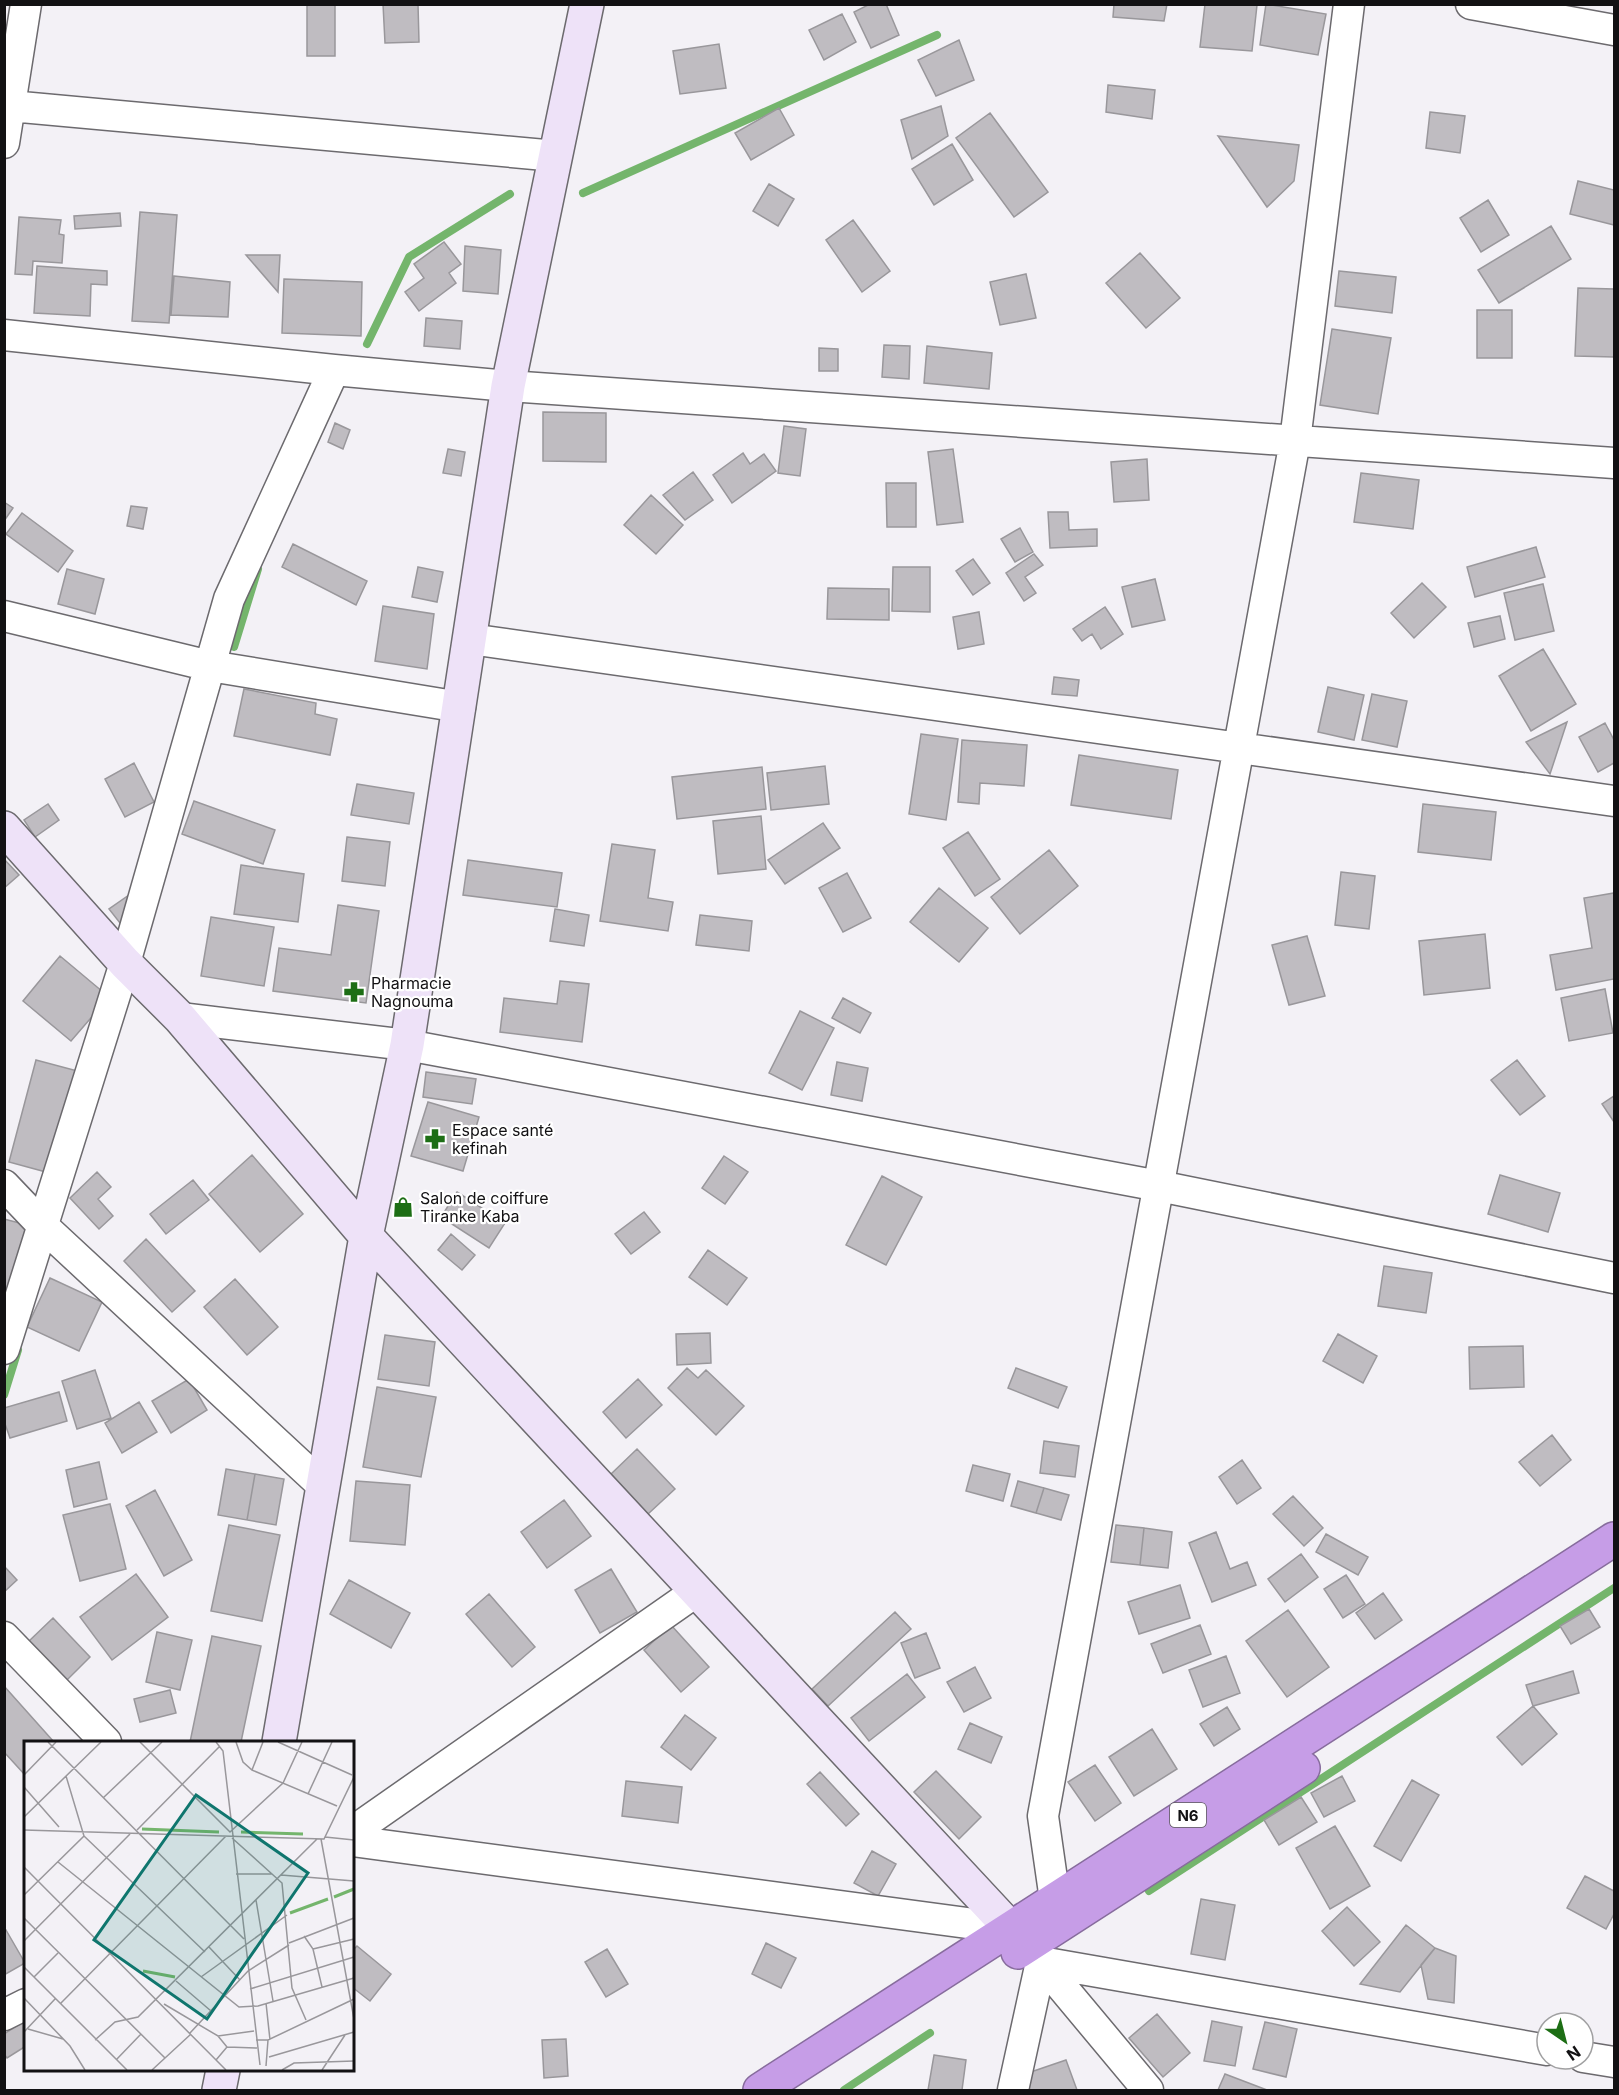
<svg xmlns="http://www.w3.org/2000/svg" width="1619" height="2095" viewBox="0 0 1619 2095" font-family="Inter,sans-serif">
<rect width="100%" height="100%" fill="#f3f1f6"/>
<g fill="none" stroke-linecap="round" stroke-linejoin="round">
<!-- stream -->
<path stroke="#74b56c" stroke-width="8" d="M583,193L937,35
M367,344L409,257L510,194
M234,647L258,569
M4,1395L18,1350
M1149,1891L1614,1588
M844,2090L930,2033"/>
</g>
<!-- building -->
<path fill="#bfbcc1" stroke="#99979b" stroke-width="1.5" d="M307,4H335V56H307Z
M383,4H418L419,42L385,43Z
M870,4H886L899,35L871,48L854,12Z
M1114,4H1167L1164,21L1113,17Z
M1205,4L1257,5L1252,51L1200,47Z
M1266,4L1326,14L1318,55L1260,45Z
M842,14L856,42L824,60L809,30Z
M959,40L974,80L936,96L918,60Z
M719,44L726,88L680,94L673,51Z
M1108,85L1155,90L1152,119L1106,112Z
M941,106L948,136L912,159L901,120Z
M779,108L794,135L751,160L735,133Z
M1430,112L1465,116L1460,153L1426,148Z
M990,113L1048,192L1014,217L956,138Z
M1218,136L1299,145L1294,181L1267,207Z
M952,144L973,180L934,205L912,169Z
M1578,181L1614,190V225L1570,214Z
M769,184L794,199L778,226L753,211Z
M1488,200L1509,235L1481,252L1460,218Z
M140,212L177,215L169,323L132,321Z
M120,213L121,226L75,229L74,216Z
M19,217L61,220L59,234L64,235L62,263L33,261L32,275L15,274Z
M853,220L890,271L862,292L826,240Z
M1551,226L1571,259L1499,303L1478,270Z
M444,242L461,264L449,273L456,283L419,311L405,292L424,278L414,264Z
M465,246L501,250L498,294L463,291Z
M1140,253L1180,298L1146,328L1106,283Z
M246,255H280L278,292Z
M37,266L107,271V285L91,284L90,316L34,313Z
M1339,271L1396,277L1392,313L1335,306Z
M1026,274L1036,318L1000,325L990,282Z
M174,276L230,282L228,317L171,315Z
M284,279L362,282L361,336L282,333Z
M1578,288L1614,289V357L1575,356Z
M1477,310H1512V358H1477Z
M426,318L462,321L460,349L424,346Z
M1332,329L1391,338L1378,414L1320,405Z
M884,345L910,346L909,379L882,377Z
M927,346L992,353L989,389L924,383Z
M819,348L838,349V371H819Z
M543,412L606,413V462L543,461Z
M335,423L350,430L343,449L328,442Z
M784,426L806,429L800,476L778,473Z
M448,449L465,452L461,476L443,473Z
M953,449L963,522L937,525L928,452Z
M743,453L750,464L764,454L776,471L732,503L713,475Z
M1147,459L1149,500L1114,502L1111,462Z
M693,472L713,500L685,520L663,495Z
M1361,473L1419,480L1413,529L1354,522Z
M886,483H916V527H887Z
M651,495L683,525L656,554L624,525Z
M4,502L13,508L4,521Z
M131,506L147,508L143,529L127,526Z
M1048,512H1068L1069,530L1097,529V546L1050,548Z
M22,513L73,551L58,572L6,534Z
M1020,528L1033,552L1015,562L1001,539Z
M293,544L367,581L356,605L282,567Z
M1536,547L1545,577L1475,597L1467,567Z
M1034,554L1043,565L1025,577L1036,593L1024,601L1006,573Z
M973,559L990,583L973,595L956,571Z
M418,567L443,572L437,602L412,597Z
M893,567H930V612L892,611Z
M67,569L104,579L95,614L58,604Z
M1155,579L1165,620L1132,627L1122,587Z
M1422,583L1446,607L1414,638L1391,613Z
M1543,584L1554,631L1515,640L1504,593Z
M828,588L889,589V620L827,619Z
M383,606L434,614L427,669L375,661Z
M1105,607L1123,634L1101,649L1092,634L1082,641L1073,629Z
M979,612L984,644L958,649L953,617Z
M1500,616L1505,639L1474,647L1468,623Z
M1543,649L1576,704L1531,731L1499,676Z
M1054,677L1079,680L1077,696L1052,694Z
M1328,687L1364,695L1354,740L1318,732Z
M244,689L316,703L315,714L337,719L330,755L234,736Z
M1372,694L1407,701L1397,747L1362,740Z
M1567,722L1550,774L1526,742Z
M1605,723L1614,740V763L1598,772L1579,737Z
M921,734L958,739L946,820L909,814Z
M962,740L1027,745L1024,786L980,783L979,804L958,802Z
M1079,755L1178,770L1171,819L1071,805Z
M134,763L154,802L125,817L105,779Z
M825,766L829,804L771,810L767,773Z
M762,767L766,809L677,819L672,777Z
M357,784L414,793L409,824L351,815Z
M194,801L275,830L263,864L182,834Z
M48,804L59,820L35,837L24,820Z
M1423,804L1496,812L1491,860L1418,852Z
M761,816L766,869L718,874L713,821Z
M823,823L840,848L785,884L768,860Z
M968,832L1000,879L975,896L943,848Z
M347,837L390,842L385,886L342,881Z
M612,844L655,850L648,898L673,902L668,931L600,921Z
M1049,850L1078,886L1020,934L991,897Z
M4,859L19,875L4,888Z
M468,860L562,873L557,907L463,895Z
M241,865L304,874L298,922L234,914Z
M1341,872L1375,876L1369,929L1335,925Z
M847,873L871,918L843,932L819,888Z
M939,888L988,928L959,962L910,922Z
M1614,893V979L1556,990L1550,955L1592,948L1584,898Z
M129,895L139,908L120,923L109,909Z
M338,905L379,911L366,1003L273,991L279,948L331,955Z
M555,909L589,915L584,946L550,941Z
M700,915L752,921L749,951L696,945Z
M211,917L274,927L264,986L201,976Z
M1485,934L1490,988L1424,995L1419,941Z
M1307,936L1325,996L1289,1005L1272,945Z
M60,956L109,997L71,1041L23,1001Z
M560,981L589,984L582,1042L500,1032L504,998L557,1004Z
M1605,989L1613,1033L1569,1041L1561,998Z
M843,998L871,1013L860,1033L832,1018Z
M800,1011L834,1028L802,1090L769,1073Z
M36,1060L85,1073L57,1175L9,1162Z
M1517,1060L1545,1096L1520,1115L1491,1080Z
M837,1062L868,1068L862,1101L831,1095Z
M426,1072L476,1079L472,1104L423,1097Z
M1614,1096V1122L1602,1104Z
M428,1102L479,1117L463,1171L411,1156Z
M252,1155L303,1214L260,1252L209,1194Z
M724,1156L748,1172L725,1204L702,1188Z
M97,1172L111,1187L98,1199L113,1216L99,1229L70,1198Z
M1500,1175L1560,1193L1548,1232L1488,1214Z
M882,1176L922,1197L886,1265L846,1245Z
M193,1180L209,1200L166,1234L150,1214Z
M457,1192L505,1223L489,1248L441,1217Z
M644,1212L660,1232L631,1254L615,1234Z
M4,1219L35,1227L4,1302Z
M451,1234L475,1255L462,1270L438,1250Z
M146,1239L195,1291L172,1312L124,1261Z
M708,1250L747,1278L727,1305L689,1277Z
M1384,1266L1432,1273L1426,1313L1378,1306Z
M50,1278L102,1302L79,1351L27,1327Z
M235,1279L278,1327L247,1355L204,1307Z
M710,1333L711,1363L677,1365L676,1334Z
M1338,1334L1377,1356L1363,1383L1323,1361Z
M385,1335L435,1342L429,1386L378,1379Z
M1523,1346L1524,1387L1470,1389L1469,1347Z
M687,1368L698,1378L706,1370L744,1406L716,1435L668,1388Z
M1016,1368L1067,1387L1058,1408L1008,1388Z
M95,1370L111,1418L77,1429L62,1381Z
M189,1379L207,1410L171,1433L152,1401Z
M638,1379L662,1405L626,1438L603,1412Z
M377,1387L436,1397L421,1477L363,1467Z
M59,1392L67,1421L10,1438L4,1421V1408Z
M139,1402L157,1432L122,1453L105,1423Z
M1552,1435L1571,1460L1540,1486L1519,1462Z
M1044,1441L1079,1446L1075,1477L1040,1473Z
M637,1449L675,1489L648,1514L611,1474Z
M1242,1460L1261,1488L1237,1504L1219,1477Z
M99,1462L107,1499L74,1507L66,1470Z
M973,1465L1010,1474L1003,1501L966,1491Z
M226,1469L255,1474L247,1520L218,1515Z
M255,1474L284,1479L276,1525L247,1520Z
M356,1481L410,1485L405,1545L350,1541Z
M1018,1481L1044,1488L1036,1513L1011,1506Z
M1044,1488L1069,1495L1061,1520L1036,1513Z
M155,1490L192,1560L164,1576L126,1506Z
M1293,1496L1323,1528L1304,1546L1273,1514Z
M564,1500L591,1536L547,1568L521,1532Z
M110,1504L126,1569L80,1581L63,1515Z
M229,1525L280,1535L262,1621L211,1611Z
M1116,1525L1144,1528L1140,1565L1111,1562Z
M1144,1528L1172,1532L1168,1568L1140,1565Z
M1216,1532L1230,1569L1247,1562L1256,1585L1212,1602L1189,1543Z
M1326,1534L1368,1557L1358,1575L1316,1552Z
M1301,1554L1318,1577L1285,1602L1268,1579Z
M4,1566L17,1580L4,1592Z
M611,1569L637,1612L600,1633L575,1590Z
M136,1574L168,1617L112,1660L80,1617Z
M1346,1575L1365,1604L1343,1618L1324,1589Z
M349,1580L410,1613L391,1648L330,1614Z
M1180,1585L1190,1618L1139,1634L1128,1602Z
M1383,1593L1402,1620L1375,1639L1356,1613Z
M489,1594L535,1647L512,1667L466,1614Z
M1589,1609L1600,1627L1571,1644L1560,1626Z
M1288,1610L1329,1667L1287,1697L1246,1641Z
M895,1612L911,1629L828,1706L812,1689Z
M53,1618L90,1657L65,1682L28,1642Z
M671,1625L709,1667L681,1692L644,1650Z
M1200,1625L1211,1654L1163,1673L1151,1644Z
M157,1632L192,1640L180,1690L146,1682Z
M926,1633L940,1668L915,1678L901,1643Z
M212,1636L261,1646L241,1742H190Z
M1226,1656L1240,1693L1203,1707L1189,1670Z
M975,1667L991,1698L964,1712L947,1682Z
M1573,1671L1579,1693L1533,1706L1526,1685Z
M907,1674L925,1697L869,1741L851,1718Z
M4,1686L54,1742H26V1776L4,1752Z
M170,1690L176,1713L140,1722L134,1699Z
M1533,1706L1557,1734L1522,1765L1497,1737Z
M1227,1707L1240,1729L1214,1746L1200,1724Z
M685,1715L716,1738L691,1770L661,1747Z
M970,1723L1002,1737L991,1763L958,1749Z
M1152,1729L1177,1769L1134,1796L1109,1757Z
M1095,1765L1121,1803L1095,1821L1068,1782Z
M936,1771L981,1817L959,1839L914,1792Z
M820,1772L859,1814L846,1826L807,1784Z
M1342,1776L1355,1801L1324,1817L1311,1793Z
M1412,1780L1439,1795L1401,1861L1374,1846Z
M626,1781L682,1787L678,1823L622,1816Z
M1301,1797L1317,1822L1279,1845L1264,1820Z
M1335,1826L1370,1886L1330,1909L1296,1848Z
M872,1851L896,1864L878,1896L854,1883Z
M1585,1876L1614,1891V1914L1606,1929L1567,1908Z
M1201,1899L1235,1905L1225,1960L1191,1954Z
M1347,1907L1380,1942L1354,1966L1322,1931Z
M1406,1925L1435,1948L1400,1992L1360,1984Z
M6,1930L25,1963L4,1975V1931Z
M766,1943L796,1958L781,1988L752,1974Z
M357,1946L391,1974L370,2001L352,1987V1951Z
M1435,1948L1456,1956L1454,2003L1428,1999L1421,1965Z
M607,1949L628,1984L606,1997L585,1962Z
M1157,2014L1190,2053L1163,2077L1129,2038Z
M26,2020V2046L7,2058L4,2054V2034Z
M1212,2021L1242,2027L1235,2066L1204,2061Z
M1265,2022L1297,2029L1286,2077L1253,2069Z
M566,2039L568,2076L544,2078L542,2040Z
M934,2055L966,2060L962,2090H928Z
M1066,2060L1077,2090H1028L1022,2075Z
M1225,2074L1267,2090H1218Z"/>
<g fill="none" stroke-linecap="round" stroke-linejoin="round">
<!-- street casing -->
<g stroke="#6c6a6e" stroke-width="33">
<path id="street" d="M1471,4L1614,30
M10,106L556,156
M4,143L26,4
M4,335L334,370L508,386L1614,463
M4,616L210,666L460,707
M470,639L1614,801
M180,1018L407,1045L1159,1186L1614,1278
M4,1185L44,1227L323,1486
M4,1349L125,963L229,599L334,370
M4,1637L106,1742
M352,1832L697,1591
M352,1841L1012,1929
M1055,1900L1043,1816L1295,441L1349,4
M1037,1957L1148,2090
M4,2015L26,2004
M1583,2057L1614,2062
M1013,2090L1041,1962L1547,2050"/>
</g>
<!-- secondary casing -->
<g stroke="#6c6a6e" stroke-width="36">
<path id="secondary" d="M4,828L125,963L180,1018L366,1236L1027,1946
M279,1742L366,1236L407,1045L508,386L587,4
M219,2090L223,2070"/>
</g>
<!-- highway casing -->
<g stroke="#876c9d" stroke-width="36">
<path id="highway" d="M1018,1952L1303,1768
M760,2090L1614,1539"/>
</g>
<!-- street -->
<use href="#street" stroke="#fff" stroke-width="30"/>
<!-- secondary -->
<use href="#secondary" stroke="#eee2f8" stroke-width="33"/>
<!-- highway -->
<use href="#highway" stroke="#c69de7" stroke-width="33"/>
</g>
<!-- icons -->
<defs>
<g id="pharmacy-bare" transform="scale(1.62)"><path d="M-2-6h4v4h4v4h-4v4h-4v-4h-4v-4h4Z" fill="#1d6e15" stroke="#fff" stroke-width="2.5" paint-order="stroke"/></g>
<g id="shop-bare" transform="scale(1.62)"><path d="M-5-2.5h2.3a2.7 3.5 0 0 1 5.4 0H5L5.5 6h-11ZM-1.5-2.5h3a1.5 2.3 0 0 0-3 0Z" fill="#1d6e15" stroke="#fff" stroke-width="2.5" paint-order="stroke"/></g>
</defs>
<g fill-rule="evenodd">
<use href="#pharmacy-bare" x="354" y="992"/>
<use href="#pharmacy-bare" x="435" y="1139"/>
<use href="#shop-bare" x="403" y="1207"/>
</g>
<g text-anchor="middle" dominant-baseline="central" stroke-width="4.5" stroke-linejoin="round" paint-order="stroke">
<!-- shield labels -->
<rect fill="#fff" stroke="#59585a" stroke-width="1.5" x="1170" y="1803" width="36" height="24" rx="4.5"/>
<g font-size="15" font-weight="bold" fill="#121113">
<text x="1188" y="1815">N6</text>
</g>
<!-- poi labels -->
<g font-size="16" fill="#121113" stroke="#fff" text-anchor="start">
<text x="371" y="983">Pharmacie<tspan x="371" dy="18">Nagnouma</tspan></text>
<text x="452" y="1130">Espace santé<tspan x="452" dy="18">kefinah</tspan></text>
<text x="420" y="1198">Salon de coiffure<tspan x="420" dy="18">Tiranke Kaba</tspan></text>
</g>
</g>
<!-- overview -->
<g transform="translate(24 1741)">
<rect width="330" height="330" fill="#f3f1f6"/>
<path fill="none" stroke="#74b56c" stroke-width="3" d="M118,88L195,91M217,91L279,93M310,156L330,148M266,172L304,158M119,230L151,236"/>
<path fill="none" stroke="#99979b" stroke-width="1.5" d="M24,1L220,198M116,1L206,91L259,42L278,1M192,1L199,10L236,324M212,1L219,21L228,29L313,65M254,1L328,34M228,29L239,1M0,34L32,1M0,46L35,86M284,53L308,1M79,57L138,1M0,76L77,1M0,89L300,98L330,36M113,89L196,5M60,95L181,211M301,96L330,99M208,97L258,142L268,247L282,279M297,98L330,278M34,121L215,266L234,265L330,237M0,126L202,329M212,133H248M257,134L330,140M0,154L60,95L42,35M232,159L249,260M0,177L141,317M280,195L289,208L298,246M0,200L106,93M265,202L330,177M185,206L216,239M289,208L330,198M0,226L103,329M10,236L34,212M177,236L263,174M152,240L187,270M226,248L330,216M0,257L46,305L61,329M242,262L246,299M36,263L202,95M140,263L194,295L230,290M4,288L39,298M0,291L31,258M166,292L224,230L265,204M71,299L91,281L114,276L293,98M232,299H244L330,258M203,306L233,307M245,316L330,291M92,319L117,293M192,319L203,306L194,295M242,325L244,299M128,329L167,293M258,329L270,322L330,320M298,329L321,294"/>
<path fill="#0f766e" fill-opacity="0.15" stroke="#0f766e" stroke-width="3" d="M172,54L284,132L183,278L70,199Z"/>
<rect width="330" height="330" fill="none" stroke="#121113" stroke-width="3"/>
</g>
<!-- border -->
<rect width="1619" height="2095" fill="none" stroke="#121113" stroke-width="12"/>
<!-- north arrow -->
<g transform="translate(1565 2041) rotate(145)"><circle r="28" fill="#ffffff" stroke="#a0a0a1" stroke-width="1.5"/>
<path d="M0-4.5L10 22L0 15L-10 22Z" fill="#1d6e15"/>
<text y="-9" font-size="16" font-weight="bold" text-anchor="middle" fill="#121113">N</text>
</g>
</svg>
